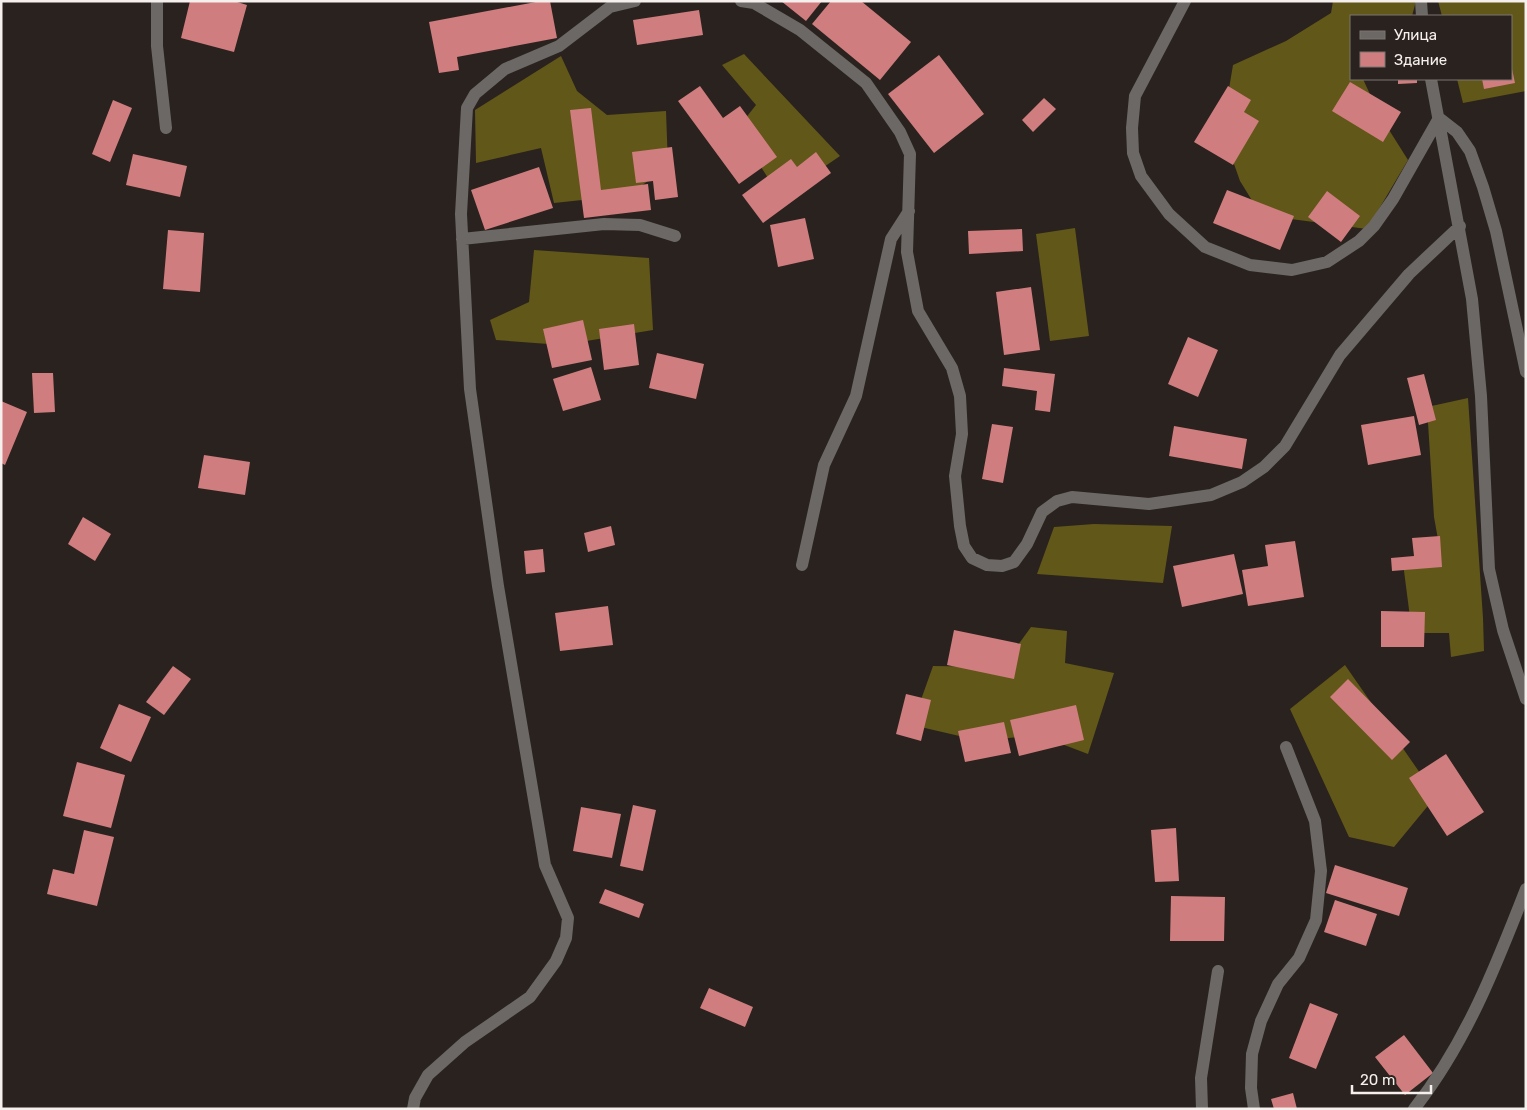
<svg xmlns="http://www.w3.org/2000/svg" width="1527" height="1110" viewBox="0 0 1527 1110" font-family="Rubik,sans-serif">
<rect width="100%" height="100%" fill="#2a221e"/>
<!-- forest -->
<path fill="#615719" d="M1333,1H1416L1412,16H1351V79H1363L1379,114L1408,160L1367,229L1261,215L1240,181L1222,130L1233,65L1286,41L1331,13Z
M1438,1H1526V91L1463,103L1457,79H1511V16H1442Z
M744,54L840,156L780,197L737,129L756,105L722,65Z
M561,56L577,91L607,115L666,111L668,166L629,195L554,203L541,148L476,163L475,110Z
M1075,228L1089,336L1050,341L1036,234Z
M534,250L649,258L653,330L562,345L496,340L490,320L529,302Z
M1468,398L1483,618L1484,651L1451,657L1449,633H1412L1403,563L1441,556L1434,517L1427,407Z
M1094,524L1172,526L1163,583L1037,574L1054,527Z
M1031,627L1067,631L1065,663L1114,673L1088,754L1038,735L981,741L912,725L933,666L1002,667Z
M1345,665L1436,796L1394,847L1349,837L1290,709Z"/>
<!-- building -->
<path fill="#cf7d7e" d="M190,1H234L247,5L234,52L181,38Z
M541,1H550L557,38L457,57L459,70L439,73L429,22Z
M781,1H822L806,21Z
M831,1H861L911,42L880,80L812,24Z
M699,10L703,35L637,45L633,20Z
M939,55L984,114L934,153L888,94Z
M1512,69L1515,83L1484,89L1482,79H1511Z
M1398,79H1417V83L1398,84Z
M1350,82L1401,112L1383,142L1332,111Z
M700,86L723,118L740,106L777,157L739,184L678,101Z
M1228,86L1251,100L1244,112L1259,121L1233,165L1194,142Z
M1044,98L1056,109L1033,132L1022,120Z
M113,100L132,108L110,162L92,154Z
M591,108L601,190L648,184L651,210L584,218L570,110Z
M672,147L678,197L655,200L653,181L636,183L632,152Z
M816,152L831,173L763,223L742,195L791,159L797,167Z
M133,154L187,166L180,197L126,185Z
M539,167L553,208L485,230L471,190Z
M1227,190L1294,216L1280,250L1213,223Z
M1327,191L1360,216L1341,242L1308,217Z
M805,218L814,259L778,267L770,225Z
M1022,229L1023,251L969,254L968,231Z
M168,230L204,233L200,292L163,289Z
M1031,287L1040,350L1004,355L996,292Z
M583,320L592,360L552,368L543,329Z
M634,324L639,365L604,370L599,329Z
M1188,337L1218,350L1198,397L1168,384Z
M657,353L704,364L696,399L649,388Z
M591,367L601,400L563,411L553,379Z
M1004,368L1055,374L1050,412L1035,410L1037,391L1002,386Z
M32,373H53L55,412L34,413Z
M1424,374L1436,420L1419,425L1407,378Z
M1,401L27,412L5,465L1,463Z
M1414,416L1421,455L1368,465L1361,425Z
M992,424L1013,427L1003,483L982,479Z
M1174,426L1247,439L1242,469L1169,456Z
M204,455L250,462L245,495L198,488Z
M83,517L111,534L95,561L68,544Z
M611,526L615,545L588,552L584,533Z
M1440,536L1442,567L1392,571L1391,558L1414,556L1412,538Z
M1295,541L1304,597L1248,606L1242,570L1268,566L1265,545Z
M543,549L545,572L526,574L524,551Z
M1234,554L1243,594L1182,607L1173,566Z
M608,606L613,645L560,651L555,613Z
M1381,611L1425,612L1424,647H1381Z
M954,630L1021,644L1014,679L947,665Z
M173,666L191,679L164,715L146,702Z
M1348,679L1410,742L1392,760L1330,697Z
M906,694L931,700L921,741L896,734Z
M119,704L151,717L131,762L100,748Z
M1076,705L1084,740L1019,756L1010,720Z
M1004,722L1011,753L965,762L958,731Z
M1446,754L1484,812L1447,836L1409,778Z
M77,762L125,775L111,828L63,816Z
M633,805L656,810L643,871L620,866Z
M581,807L621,814L612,858L573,851Z
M1176,828L1179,881L1155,882L1151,830Z
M84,830L114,837L97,906L47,894L53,869L74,874Z
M1335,865L1408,888L1399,916L1326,893Z
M605,889L644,904L639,918L599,903Z
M1171,896L1225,897L1224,941H1170Z
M1335,900L1377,914L1366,946L1324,932Z
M709,988L753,1007L745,1027L700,1008Z
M1310,1003L1338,1014L1316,1069L1289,1058Z
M1404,1035L1433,1073L1405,1095L1375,1057Z
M1293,1093L1297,1109H1274L1271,1099Z"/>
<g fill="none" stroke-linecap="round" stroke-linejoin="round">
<!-- minor -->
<path stroke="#6b6865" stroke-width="12" d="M157,1V46L166,128
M741,1L754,3L800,30L866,83L900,132L910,154L907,252L918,311L952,368L960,396L962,434L955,476L960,526L964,546L972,558L987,565L1002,566L1014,562L1027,544L1042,512L1057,501L1072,497L1149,504L1211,495L1242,482L1264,467L1285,446L1340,355L1409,274L1460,226
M1185,1L1135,96L1132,128L1133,153L1141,176L1169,214L1205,247L1250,265L1292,270L1327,262L1359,241L1374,226L1393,199L1439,118L1457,132L1470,151L1483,187L1496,231L1526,372
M1421,1L1422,16
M1431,79L1472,299L1481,396L1489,569L1503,630L1526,699
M462,239L604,224L640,225L675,236
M802,565L824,465L856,396L891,239L909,211
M413,1109L415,1098L428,1075L465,1042L530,997L556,961L566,938L568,918L545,865L498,586L470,389L461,214L467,108L475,94L505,69L559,46L610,7L635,1
M1202,1109L1201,1078L1218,971
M1254,1109L1251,1088L1252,1054L1261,1021L1278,984L1299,958L1316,920L1321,871L1315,821L1286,747
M1414,1109C1466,1043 1496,966 1526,889"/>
</g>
<!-- border -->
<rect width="1527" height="1110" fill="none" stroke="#f5f0ed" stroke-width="5"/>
<!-- legend -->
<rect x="1350" y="15" width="162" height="65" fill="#2a221e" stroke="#7b7471"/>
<rect x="1360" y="31" width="25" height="8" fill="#6b6865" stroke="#7b7471"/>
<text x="1394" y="40" font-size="15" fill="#f5f0ed">Улица</text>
<rect x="1360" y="52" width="25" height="15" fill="#cf7d7e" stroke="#7b7471"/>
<text x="1394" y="65" font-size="15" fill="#f5f0ed">Здание</text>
<!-- scale -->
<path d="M1352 1085v8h79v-8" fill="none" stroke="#f5f0ed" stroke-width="2.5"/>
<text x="1360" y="1085" font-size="15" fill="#f5f0ed" stroke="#2a221e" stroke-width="4" paint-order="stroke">20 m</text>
</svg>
